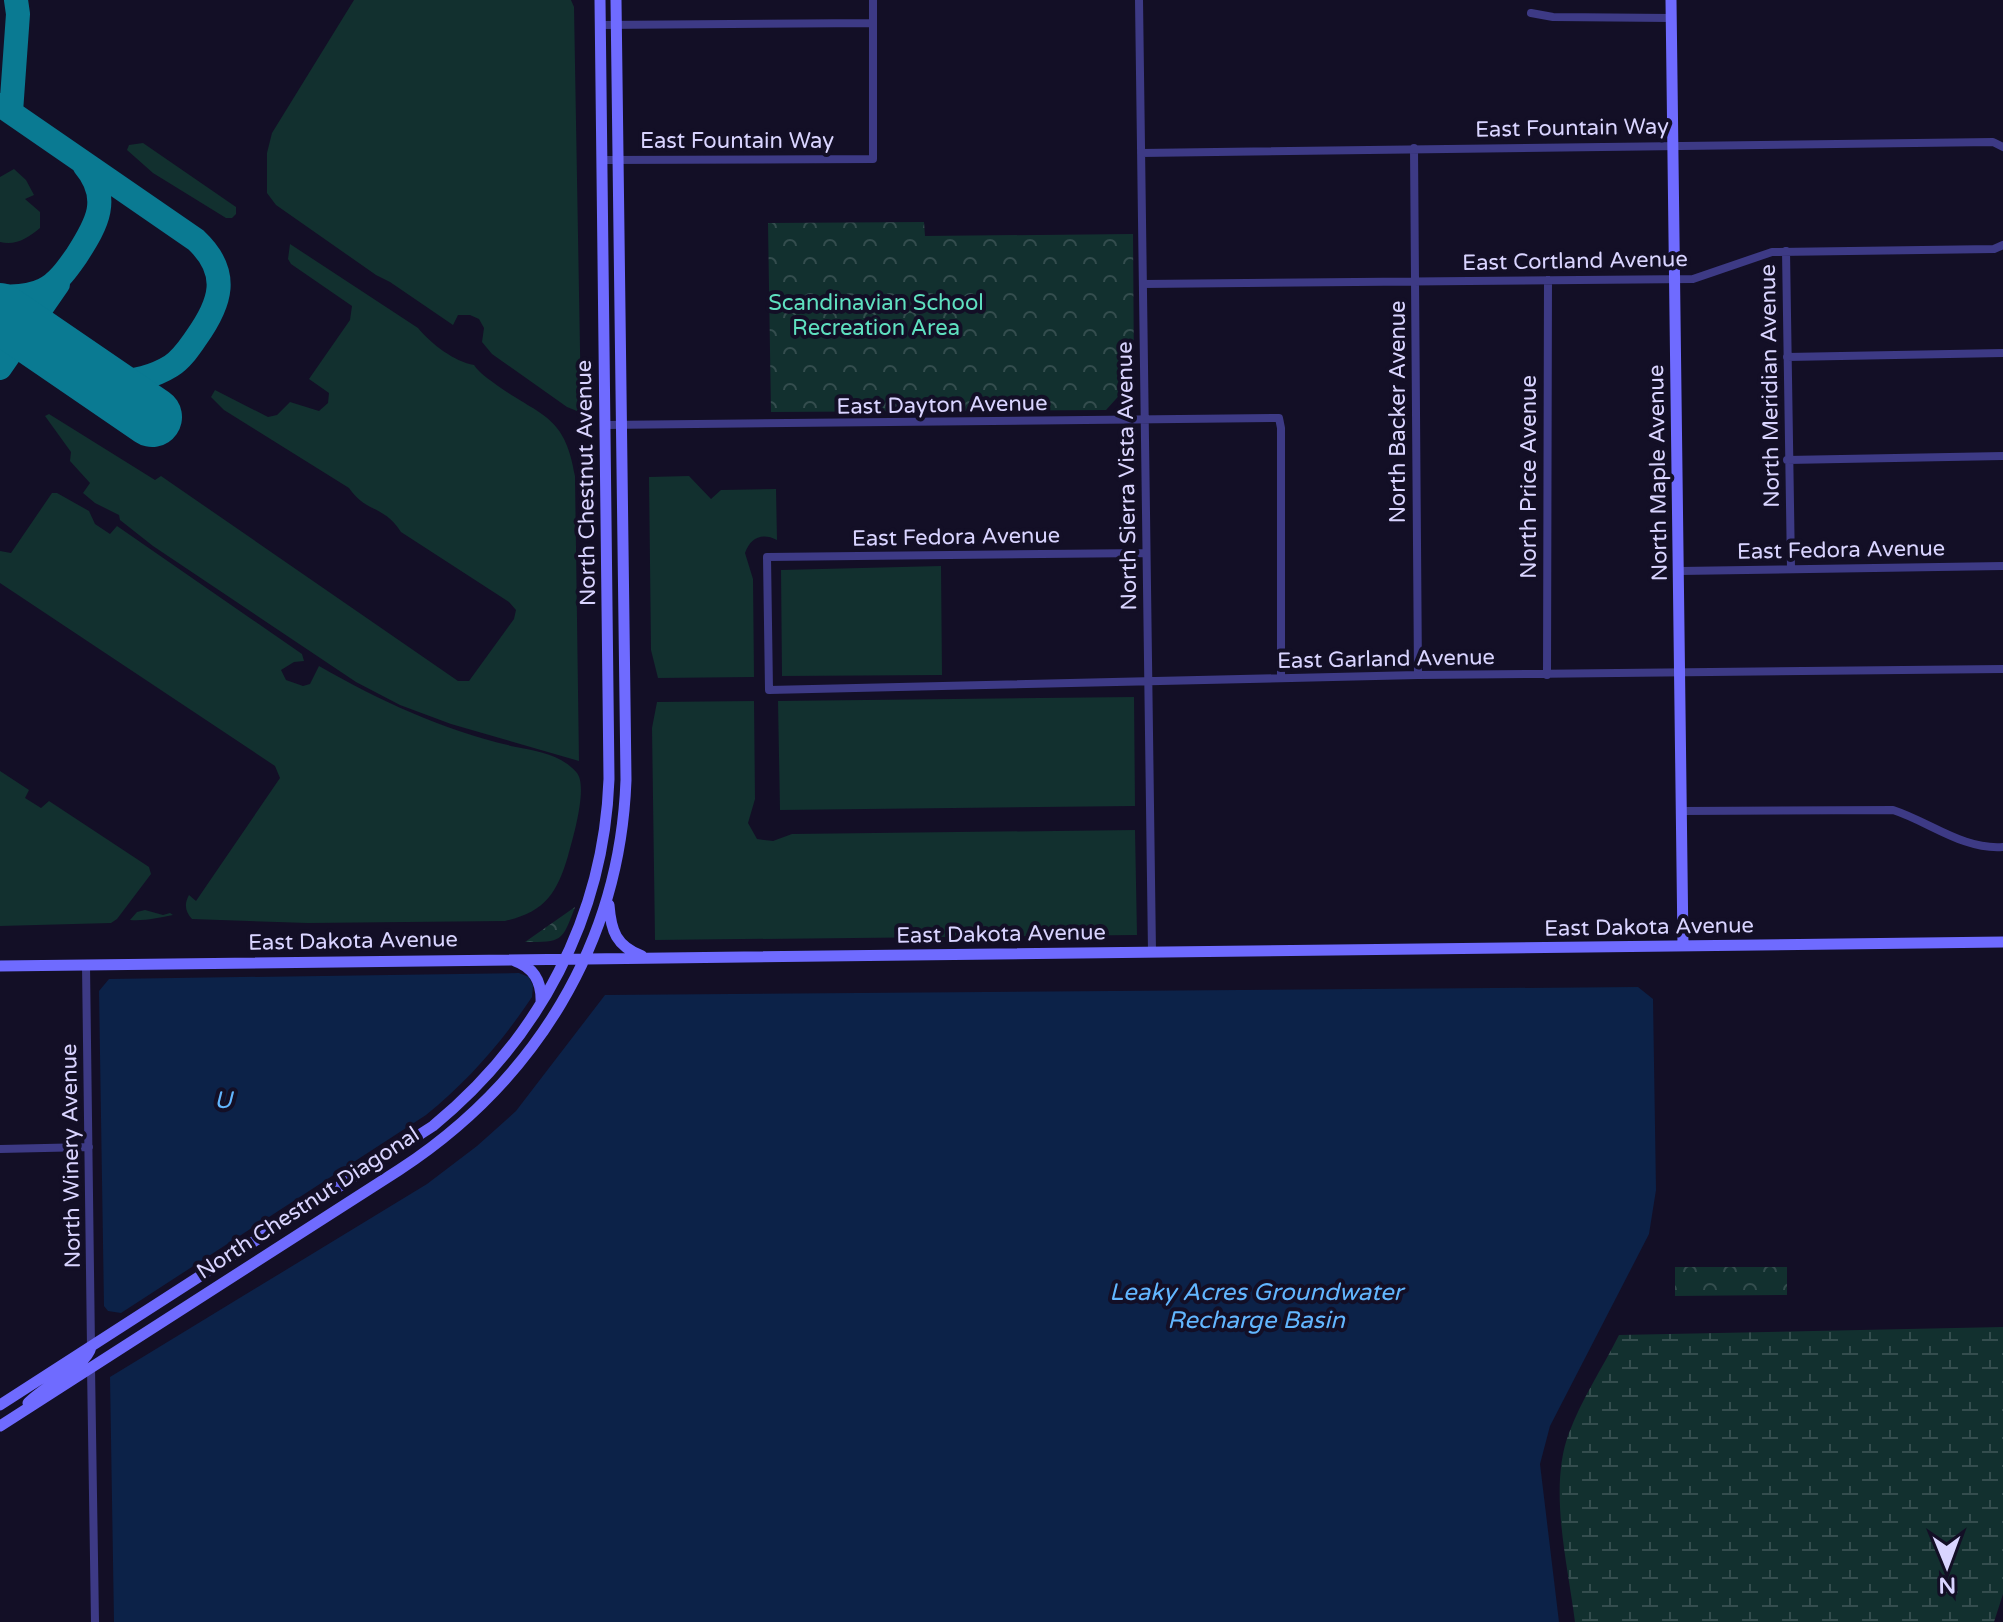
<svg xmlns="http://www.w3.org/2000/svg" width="2003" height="1622" viewBox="0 0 2003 1622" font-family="'Varela Round',sans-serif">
<defs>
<pattern id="wetland-marsh" width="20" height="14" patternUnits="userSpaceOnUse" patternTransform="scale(2)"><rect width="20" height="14" fill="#12302f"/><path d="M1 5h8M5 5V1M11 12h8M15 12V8" fill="none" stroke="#344d4e"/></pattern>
<pattern id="park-crowns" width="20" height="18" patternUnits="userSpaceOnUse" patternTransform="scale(2)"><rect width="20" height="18" fill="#12302f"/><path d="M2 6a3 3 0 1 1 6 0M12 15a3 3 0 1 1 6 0" fill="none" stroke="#344d4e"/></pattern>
</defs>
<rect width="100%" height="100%" fill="#130f26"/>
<!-- grass -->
<path fill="#12302f" d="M354,0H571L574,7L581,406L577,411L567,407L492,354L482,342L484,328L479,319L470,315H458L453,325L390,282L376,275L276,205L267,193V153L272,133Z
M143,143L236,207V214L232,218H226L153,173L127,150L129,145Z
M14,169L26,180L34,195L25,199L40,212V228C28,238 16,246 0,242V177Z
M290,244L418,328C431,344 455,362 474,365C480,374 489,379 498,386C542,417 565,415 575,476L579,761L451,724L400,705L356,682L153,546L120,520L119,515L95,503L83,493L90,483L70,461L71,452L45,416L49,414L155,480L161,476L458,681H469L514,619L516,610L509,602L401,532C384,505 366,513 349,488L224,410L211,397L215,390L268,417L277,415L290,402L319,411L328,403L329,393L309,379L350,320L352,306L291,264L288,259Z
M689,476L711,499L721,490L776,489L777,540C762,532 750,538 745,553L753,579L754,677L658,678L651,650L649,477Z
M52,493H57L89,511L95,524L110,534L117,526L302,654L304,661L294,662L281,670L286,680L303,686L310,684L319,666C382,702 445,731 516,747C537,751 562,755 577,773C588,787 573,838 568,856C557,893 545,912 505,921L308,923L192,919C185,911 184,904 189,895L196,901L280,778L275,766L0,583V551L11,553Z
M941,566L942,675L782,676L781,570Z
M1134,697L1135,806L780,810L778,701Z
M754,701L755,799L748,823L757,839L773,841L792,834L1135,830L1137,935L655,940L652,728L657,702Z
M0,771L29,790L25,798L41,808L49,801L149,867L151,874L117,919L111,923L0,926Z
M145,910L163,915L170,913L173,915C157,918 146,921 130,920L137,912Z"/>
<!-- wetland -->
<path fill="url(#wetland-marsh)" d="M2003,1327V1594L1994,1622H1575C1568,1565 1548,1488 1569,1433C1581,1400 1603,1367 1619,1335Z"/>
<!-- park -->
<path fill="url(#park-crowns)" d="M924,222L925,236L1133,234L1134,379L1106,410L771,412L768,223Z
M575,907C562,942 562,942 525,942Z
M1675,1267H1787V1295L1675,1296Z"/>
<!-- water -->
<path fill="#0c2248" d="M519,973L529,977L533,986L532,997C502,1042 468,1081 426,1115L121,1313L108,1311L104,1306L99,991L109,979Z
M1638,987L1653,999L1656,1190L1649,1234L1550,1426L1540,1464L1559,1622H114L110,1377L427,1184L477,1146L516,1111L605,995Z"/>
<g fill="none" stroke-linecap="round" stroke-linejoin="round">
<!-- taxiway -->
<path stroke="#0a7a92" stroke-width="24" d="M0,105L196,240C231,273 221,303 196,338C189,348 182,359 171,366C150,379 124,383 99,381
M11,112L18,14L16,0
M0,296C14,297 29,297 43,290C57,284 68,268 77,255C97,224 112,198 84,165
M0,368L58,284"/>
<!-- runway -->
<path stroke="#0a7a92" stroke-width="60" d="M0,313L152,417"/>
<!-- street -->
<path stroke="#3d3a85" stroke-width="8" d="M1139,0L1152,952
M1531,13L1553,17L1671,18
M600,25L873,23
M1414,148L1418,675
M1141,153L1993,142L2003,147
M602,160L873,159V0
M1786,251L1791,568
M1143,284L1693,279L1772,252L1994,249L2003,245
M1787,357L2003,353
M605,425L1279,418L1281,428V678
M1787,460L2003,456
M1146,553L767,557L769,690L1418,675L2003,669
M1680,571L2003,566
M1547,675L1548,280
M1682,811L1893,810C1930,822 1963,850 2003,847
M86,965L91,1347
M0,1149L89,1147
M91,1367L95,1622"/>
<!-- secondary -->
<path stroke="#6f6bff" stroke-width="11" d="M1671,0L1683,946
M609,905C611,931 616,946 642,956
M515,961C535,968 542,983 541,1003
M0,966L2003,942
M28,1403C44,1386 87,1366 91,1347
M0,1405L433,1126C539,1039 604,917 609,779L600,0
M0,1426L399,1170C535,1081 620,944 626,780L616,0"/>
</g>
<g text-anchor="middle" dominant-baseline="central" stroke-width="8" stroke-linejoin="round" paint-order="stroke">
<!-- street labels -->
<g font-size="22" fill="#d9d4ff" stroke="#130f26">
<text transform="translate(1572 128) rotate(-1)">East Fountain Way</text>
<text x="737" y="141">East Fountain Way</text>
<text transform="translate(1575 261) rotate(-1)">East Cortland Avenue</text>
<text transform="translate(1770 386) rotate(-91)">North Meridian Avenue</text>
<text transform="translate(942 405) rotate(-1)">East Dayton Avenue</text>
<text transform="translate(1398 412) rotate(-90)">North Backer Avenue</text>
<text transform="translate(1658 473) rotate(-91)">North Maple Avenue</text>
<text transform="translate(1127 476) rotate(-91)">North Sierra Vista Avenue</text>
<text transform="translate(1529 477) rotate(-90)">North Price Avenue</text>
<text transform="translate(586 483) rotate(-91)">North Chestnut Avenue</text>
<text transform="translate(956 537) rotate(-1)">East Fedora Avenue</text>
<text transform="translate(1841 550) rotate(-1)">East Fedora Avenue</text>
<text transform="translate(1386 659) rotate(-1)">East Garland Avenue</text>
<text transform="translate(1649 927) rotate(-1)">East Dakota Avenue</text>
<text transform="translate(1001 934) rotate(-1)">East Dakota Avenue</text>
<text transform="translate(353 941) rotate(-1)">East Dakota Avenue</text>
<text transform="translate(71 1156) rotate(-91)">North Winery Avenue</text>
<text transform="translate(308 1203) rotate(-33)">North Chestnut Diagonal</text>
</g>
<!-- park labels -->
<g font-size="22" fill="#5fe0c0" stroke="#130f26">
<text x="876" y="303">Scandinavian School<tspan x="876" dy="25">Recreation Area</tspan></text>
</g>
<!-- water labels -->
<g font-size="24" font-style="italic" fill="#62b6ff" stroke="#130f26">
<text x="223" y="1100">U</text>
<text x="1256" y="1292">Leaky Acres Groundwater<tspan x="1256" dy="28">Recharge Basin</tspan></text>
</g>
</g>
<!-- north arrow -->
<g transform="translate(1947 1566) rotate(179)" stroke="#130f26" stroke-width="6" paint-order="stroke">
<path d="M0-6L14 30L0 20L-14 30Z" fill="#d9d4ff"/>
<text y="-12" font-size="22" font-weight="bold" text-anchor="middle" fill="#d9d4ff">N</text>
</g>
</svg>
